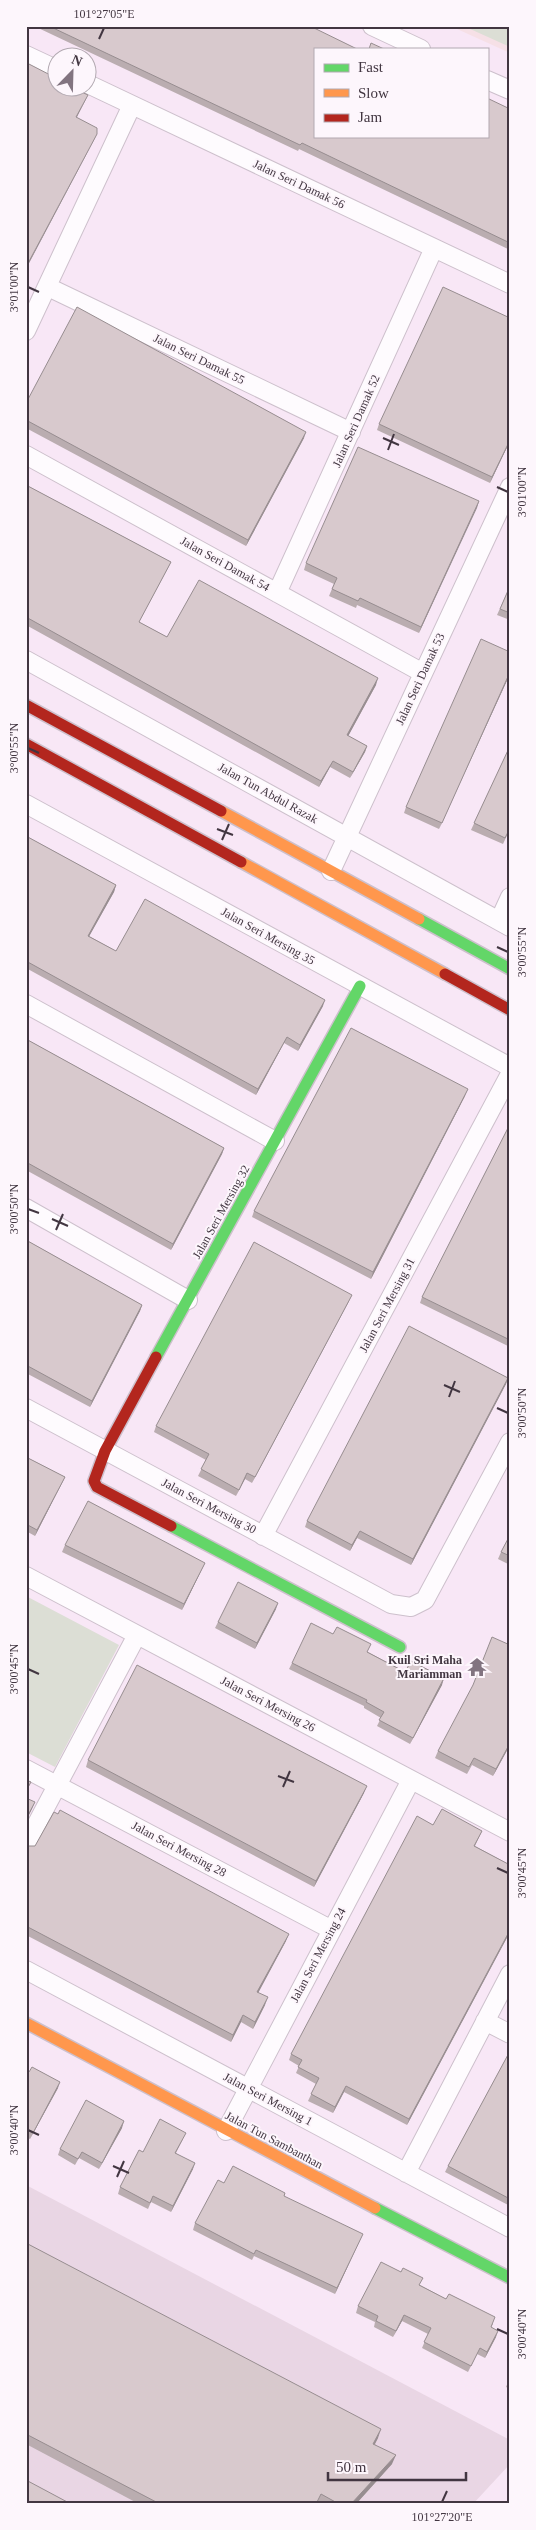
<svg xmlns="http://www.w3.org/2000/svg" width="536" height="2530" viewBox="0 0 536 2530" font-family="Georgia,serif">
<rect width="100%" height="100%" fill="#f8e7f6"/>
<!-- industrial -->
<path fill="#e9d6e4" d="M26,2185L510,2440V2464L473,2504H26Z"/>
<!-- education -->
<path fill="#f6e0e6" d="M451,26H510V53L457,29Z"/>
<!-- green -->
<path fill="#dcded5" d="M469,26H510V47L468,28Z
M26,1596L119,1645L55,1767L26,1752Z"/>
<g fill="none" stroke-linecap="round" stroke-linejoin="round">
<!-- street casing -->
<g stroke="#cdc0cc" stroke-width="20">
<path id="street" d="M372,26L421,49
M26,55L58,70
M487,80L510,90
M88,84L510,284
M48,287L351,432
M26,331L132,105
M26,455L423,673
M277,593L434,248
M26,660L510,927
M26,804L510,1067
M331,871L510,487
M499,921L510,897
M26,1004L275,1141
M26,1208L188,1300
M26,1408L391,1604L411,1607L425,1600L510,1442
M263,1536L510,1074
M26,1576L510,1832
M26,1769L332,1930
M26,1844L137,1635
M26,1970L510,2228
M485,2021L510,2034
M226,2131L411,1780
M406,2173L510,1974"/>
</g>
<!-- fast casing -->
<g stroke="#cdc0cc" stroke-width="14">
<path id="fast" d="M419,919L510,969
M156,1357L360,986
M171,1526L400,1647
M375,2208L510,2278"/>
</g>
<!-- slow casing -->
<g stroke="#cdc0cc" stroke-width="14">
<path id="slow" d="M221,811L419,919
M241,862L445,974
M26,2023L375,2208"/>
</g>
<!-- jam casing -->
<g stroke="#cdc0cc" stroke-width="14">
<path id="jam" d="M26,705L221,811
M26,744L241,862
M445,974L510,1010
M156,1357L105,1451L94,1481L97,1487L171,1526"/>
</g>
<!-- street -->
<use href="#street" stroke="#fefbfe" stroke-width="18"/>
<!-- fast -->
<use href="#fast" stroke="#63d668" stroke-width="11"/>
<!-- slow -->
<use href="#slow" stroke="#ff974d" stroke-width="11"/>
<!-- jam -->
<use href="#jam" stroke="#b3261e" stroke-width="11"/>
</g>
<!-- wall -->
<path fill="#baadb0" d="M34,26H310L315,49L510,109V250L299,149L298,151Z
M510,318V441L490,483L377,430L379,424Z
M26,403L304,438L246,546L26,428Z
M26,485L171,562L168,568L139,622L167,637L376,685L348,736L367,746L365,752L350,778L330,767L319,787L26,625Z
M479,501L419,633L357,605L356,608L329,596L334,584L304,570L306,563Z
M510,586V620L497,615Z
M510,652V674L439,829L404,813L406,807Z
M510,746V829L503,844L471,830Z
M26,836L116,885L114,892L89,936L116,951L323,1006L298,1051L284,1043L256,1095L26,968Z
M26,1039L224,1148L222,1154L171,1250L26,1170Z
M465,1096L371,1279L252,1217L254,1211Z
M510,1124V1347L420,1303L422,1297Z
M26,1240L142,1305L140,1311L90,1407L26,1373Z
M349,1301L252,1483L245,1479L236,1496L198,1476L206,1460L154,1432L156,1426Z
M508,1378L506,1384L411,1565L357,1538L350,1551L305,1527L307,1521Z
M26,1457L65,1477L62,1483L35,1536L26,1531Z
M510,1535V1565L498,1559L501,1552Z
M65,1545L205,1563L202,1569L182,1610L62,1552Z
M276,1609L255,1649L215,1628L218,1622Z
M368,1652L405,1672L442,1685L410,1744L377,1726L381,1718L364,1708V1706L289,1669L292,1663Z
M510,1745L493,1776L472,1765L467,1774L435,1758L438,1751Z
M88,1760L364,1793L314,1887L86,1767Z
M433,1825L482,1831L475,1846L510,1865V1932L407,2125L344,2092L333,2113L308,2101L316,2084L296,2073L299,2066L289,2060L291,2054Z
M26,1846L286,1941L258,1992L265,2005L253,2029L241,2022L231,2042L26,1935Z
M510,2051V2206L445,2172L448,2166Z
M26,2071L58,2088L30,2139L26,2137Z
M122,2128L99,2169L79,2158L75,2165L58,2155L60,2149Z
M183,2139L176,2153L193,2169L171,2212L151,2202L148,2209L118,2194L120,2187L143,2152Z
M224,2183L285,2193L284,2197L360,2240L335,2294L254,2256L252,2260L193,2230L195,2223Z
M26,2243L378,2438L375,2444L392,2464L356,2504L318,2503L317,2504H139L26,2444Z
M420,2285L493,2324L491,2327L496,2337L485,2358L477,2354L468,2372L422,2348L428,2334L402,2321L393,2337L374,2327L375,2322L356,2313L358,2306Z
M510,2377V2389L506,2387Z"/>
<!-- shaded-wall -->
<path fill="#978d90" d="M88,95L74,123L76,117Z
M97,134L94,140L26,269V267Z
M306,432L304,438L246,546L248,540Z
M510,440V441L490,483L492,477Z
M479,501L477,508L419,633L421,627Z
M510,672V674L439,829L442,823Z
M378,678L376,685L345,742L347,735Z
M367,746L365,752L350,778L353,772Z
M333,761L330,767L319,787L321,781Z
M116,885L114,892L86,942L88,936Z
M325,1000L323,1006L298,1051L300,1045Z
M287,1037L284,1043L256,1095L258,1089Z
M468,1089L465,1096L371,1279L373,1272Z
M224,1148L222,1154L171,1250L173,1244Z
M352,1295L349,1301L252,1483L255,1477Z
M142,1305L140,1311L90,1407L92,1401Z
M508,1378L506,1384L411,1565L413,1559Z
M247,1473L245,1479L236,1496L239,1490Z
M65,1477L62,1483L35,1536L37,1530Z
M360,1531L357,1538L350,1551L352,1545Z
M205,1563L202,1569L182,1610L184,1604Z
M278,1603L276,1609L255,1649L257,1643Z
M444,1678L442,1685L410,1744L413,1738Z
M510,1743V1745L493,1776L496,1769Z
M367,1786L364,1793L314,1887L316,1881Z
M35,1802L32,1809L26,1821V1819Z
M510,1930V1932L407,2125L409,2119Z
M289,1934L286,1941L255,1999L257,1992Z
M268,1997L265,2005L253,2029L255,2022Z
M243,2015L241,2022L231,2042L233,2035Z
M60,2082L58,2088L30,2139L33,2133Z
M346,2086L344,2092L333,2113L335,2107Z
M124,2121L122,2128L99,2169L102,2163Z
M195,2163L193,2169L171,2212L173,2206Z
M363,2234L360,2240L335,2294L337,2288Z
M404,2315L402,2321L393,2337Z
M498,2331L496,2337L485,2358L487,2352Z
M381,2429L378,2438L370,2453L373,2444Z
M396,2455L392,2464L356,2504H351Z"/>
<!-- building -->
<path fill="#d8c9cd" stroke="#978d90" d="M49,26H310L357,49H315V136H487V98L510,109V243L302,143L300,145Z
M371,43L384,49H369Z
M27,63L58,79V88H73L88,95L76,117L97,128V134L26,267V65Z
M443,287L510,318V440L492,477L379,424Z
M77,307L306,432L248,540L26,420V403Z
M358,447L479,501L421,627L360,598L358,601L332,589L337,578L306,563Z
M26,485L171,562L139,622L167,637L199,580L378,678L347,735L367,746L353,772L333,761L321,781L26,617Z
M510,586V613L500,609Z
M481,639L510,652V672L442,823L406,807Z
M510,746V828L505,838L474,823Z
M26,836L116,885L88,936L116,951L145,899L325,1000L300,1045L287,1037L258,1089L26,961Z
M351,1028L468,1089L373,1272L254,1211Z
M26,1039L224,1148L173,1244L26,1162Z
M510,1124V1340L422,1297Z
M26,1240L142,1305L92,1401L26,1365Z
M254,1242L352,1295L255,1477L247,1473L239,1490L201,1469L209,1454L156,1426Z
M409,1326L508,1378L413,1559L360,1531L352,1545L307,1521Z
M26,1457L65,1477L37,1530L26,1524Z
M88,1501L205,1563L184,1604L65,1545Z
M510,1535V1556L501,1552Z
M238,1582L278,1603L257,1643L218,1622Z
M311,1623L333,1634L337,1627L371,1644L367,1652L405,1672L411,1661L444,1678L413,1738L379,1720L384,1712L366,1702L367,1700L292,1663Z
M492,1637L510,1645V1743L496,1769L474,1758L469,1767L438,1751L473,1685Z
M137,1665L367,1786L316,1881L88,1760Z
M26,1780L31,1782L26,1791Z
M26,1798L35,1802L26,1819Z
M442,1809L482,1831L474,1846L510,1865V1930L409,2119L346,2086L335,2107L311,2094L319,2078L298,2067L302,2060L291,2054L417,1816L433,1825Z
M60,1810L289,1934L257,1992L268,1997L255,2022L243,2015L233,2035L26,1926V1846H35L54,1812L58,1814Z
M510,2051V2199L448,2166Z
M32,2067L60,2082L33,2133L26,2129V2071L29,2072Z
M86,2100L124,2121L102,2163L82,2152L78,2159L60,2149Z
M160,2119L186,2133L175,2153L195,2163L173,2206L153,2196L150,2203L120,2187L139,2150L143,2152Z
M233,2166L285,2193L284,2196L363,2234L337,2288L256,2250L254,2254L195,2223L218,2180L224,2183Z
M26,2243L381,2429L373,2444L396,2455L351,2504H339L321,2494L316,2504H160L26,2434Z
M381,2262L401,2272L403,2268L423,2278L419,2285L446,2299L449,2294L495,2317L491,2327L498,2331L487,2352L480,2348L471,2366L424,2342L431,2328L404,2315L396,2331L376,2321L378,2316L358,2306Z
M26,2480L71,2504H26Z"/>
<!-- ticks -->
<path fill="none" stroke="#423641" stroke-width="2" d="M99,39L104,28M28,287L39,292M383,438L399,445M388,450L394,434M497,487L508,492M28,748L39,753M217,829L233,835M222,840L229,824M497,947L508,952M28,1209L39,1213M52,1219L68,1226M56,1230L63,1214M444,1385L460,1392M449,1397L455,1381M497,1408L508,1413M28,1669L39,1674M278,1776L294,1782M283,1787L290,1771M497,1868L508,1873M28,2130L39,2135M113,2166L129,2173M117,2177L124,2161M497,2329L508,2334M442,2502L447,2491"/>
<!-- icons -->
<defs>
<g id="temple-bare" transform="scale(1.5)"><path d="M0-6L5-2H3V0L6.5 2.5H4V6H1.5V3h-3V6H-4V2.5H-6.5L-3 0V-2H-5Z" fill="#827480" stroke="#fdf6fc" stroke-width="2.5" paint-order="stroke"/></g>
</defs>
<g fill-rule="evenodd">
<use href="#temple-bare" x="477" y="1667"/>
</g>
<g text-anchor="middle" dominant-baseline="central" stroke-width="4" stroke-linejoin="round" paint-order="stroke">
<!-- street labels -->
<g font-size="12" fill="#423641" stroke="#fdf6fc">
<text transform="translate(299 184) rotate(25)">Jalan Seri Damak 56</text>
<text transform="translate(199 359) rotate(26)">Jalan Seri Damak 55</text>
<text transform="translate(356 421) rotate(-66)">Jalan Seri Damak 52</text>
<text transform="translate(225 564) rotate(29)">Jalan Seri Damak 54</text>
<text transform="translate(420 679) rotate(-65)">Jalan Seri Damak 53</text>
<text transform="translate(268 793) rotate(29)">Jalan Tun Abdul Razak</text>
<text transform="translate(268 936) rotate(29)">Jalan Seri Mersing 35</text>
<text transform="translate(221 1212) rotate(-61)">Jalan Seri Mersing 32</text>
<text transform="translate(387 1305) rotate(-62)">Jalan Seri Mersing 31</text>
<text transform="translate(209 1506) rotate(28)">Jalan Seri Mersing 30</text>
<text transform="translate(268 1704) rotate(28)">Jalan Seri Mersing 26</text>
<text transform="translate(179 1849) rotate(28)">Jalan Seri Mersing 28</text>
<text transform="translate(318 1955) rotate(-62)">Jalan Seri Mersing 24</text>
<text transform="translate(268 2099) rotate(28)">Jalan Seri Mersing 1</text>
<text transform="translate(274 2140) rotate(28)">Jalan Tun Sambanthan</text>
</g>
<!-- poi labels -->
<g font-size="12" font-weight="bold" fill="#423641" stroke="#fdf6fc" text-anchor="end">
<text x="462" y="1660">Kuil Sri Maha<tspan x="462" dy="14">Mariamman</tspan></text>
</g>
</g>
<!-- border -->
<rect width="536" height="2530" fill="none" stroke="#fdf6fc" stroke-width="55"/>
<!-- legend -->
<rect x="314" y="48" width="175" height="90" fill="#fdf6fc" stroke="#b2a9b1"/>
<rect x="324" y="64" width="25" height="8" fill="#63d668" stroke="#b2a9b1"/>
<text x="358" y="72" font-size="15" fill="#423641">Fast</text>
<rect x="324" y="89" width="25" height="8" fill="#ff974d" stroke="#b2a9b1"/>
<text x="358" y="98" font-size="15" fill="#423641">Slow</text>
<rect x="324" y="114" width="25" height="8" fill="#b3261e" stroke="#b2a9b1"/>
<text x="358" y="122" font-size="15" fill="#423641">Jam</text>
<!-- north arrow -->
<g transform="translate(72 72) rotate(23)"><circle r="24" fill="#fdf6fc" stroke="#b2a9b1"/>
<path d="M0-4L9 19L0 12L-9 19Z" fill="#827480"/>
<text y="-8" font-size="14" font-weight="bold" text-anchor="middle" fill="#423641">N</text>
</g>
<!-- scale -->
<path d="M328 2472v8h138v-8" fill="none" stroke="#423641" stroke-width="2.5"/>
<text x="336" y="2472" font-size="15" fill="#423641" stroke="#fdf6fc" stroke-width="4" paint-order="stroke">50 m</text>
<rect x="28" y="28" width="480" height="2474" fill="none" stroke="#423641" stroke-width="2"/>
<g font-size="12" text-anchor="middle" fill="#423641">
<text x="104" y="18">101°27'05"E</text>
<text transform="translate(14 287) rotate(-90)" y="4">3°01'00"N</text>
<text transform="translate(522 492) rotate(-90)" y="4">3°01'00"N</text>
<text transform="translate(14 748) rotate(-90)" y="4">3°00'55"N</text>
<text transform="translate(522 952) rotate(-90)" y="4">3°00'55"N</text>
<text transform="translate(14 1209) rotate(-90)" y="4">3°00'50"N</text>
<text transform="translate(522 1413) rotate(-90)" y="4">3°00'50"N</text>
<text transform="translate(14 1669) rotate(-90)" y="4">3°00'45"N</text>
<text transform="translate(522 1873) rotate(-90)" y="4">3°00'45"N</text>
<text transform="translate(14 2130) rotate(-90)" y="4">3°00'40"N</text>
<text transform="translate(522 2334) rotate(-90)" y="4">3°00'40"N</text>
<text x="442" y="2521">101°27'20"E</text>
</g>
</svg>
